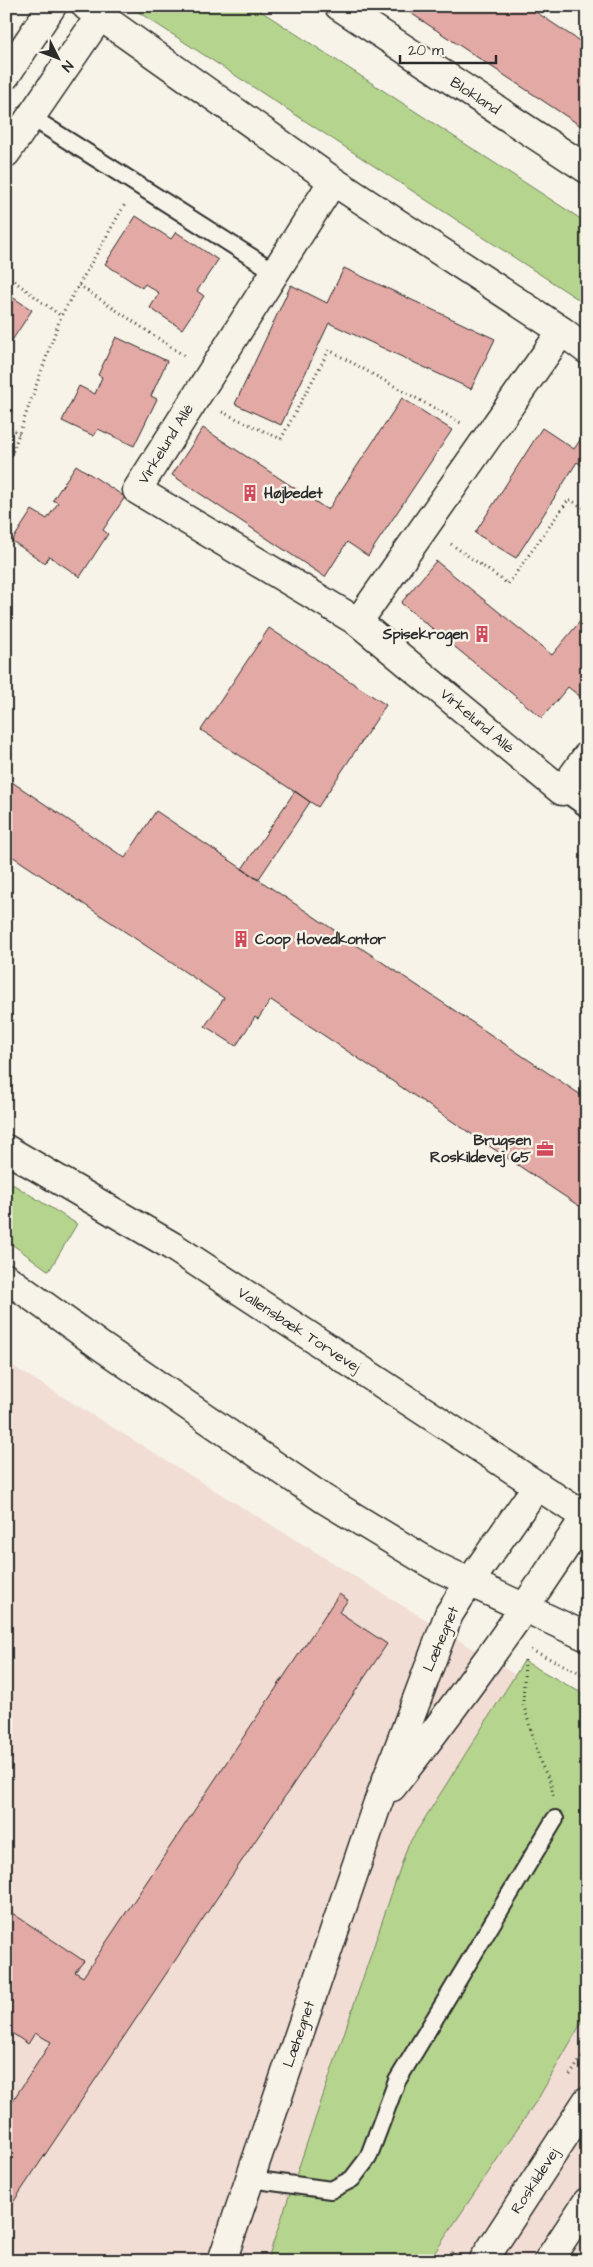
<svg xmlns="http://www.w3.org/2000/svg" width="593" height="2267" viewBox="0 0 593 2267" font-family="'Architects Daughter',sans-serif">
<rect width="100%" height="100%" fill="#f7f3e8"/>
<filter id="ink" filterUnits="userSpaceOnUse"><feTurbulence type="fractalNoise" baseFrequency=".02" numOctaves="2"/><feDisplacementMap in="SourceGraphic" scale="10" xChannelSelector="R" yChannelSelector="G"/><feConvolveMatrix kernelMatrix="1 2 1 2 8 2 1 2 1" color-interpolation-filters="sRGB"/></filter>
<g filter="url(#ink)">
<!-- built -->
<path fill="#f1ddd4" d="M6,1362L587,1719V2261H6Z"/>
<!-- green -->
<path fill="#b5d58e" stroke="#70805c" d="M129,6H253L587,223V305Z
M6,1180L77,1224L49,1271L6,1240Z
M524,1661L587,1696V2013L539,2097L429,2261H267L408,1845Z"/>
<!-- building -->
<path fill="#e3a9a5" stroke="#2b2b2b" d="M400,6H527L587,46V130Z
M136,216L171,239L176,232L218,260L197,291L204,296L182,329L150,308L159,293L145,284L142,288L105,264Z
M344,268L495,339L471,389L329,323L281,425L235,404L291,285L327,303Z
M6,293L32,310L11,342L6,339Z
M116,337L167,361L151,396L157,399L134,446L98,429L94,436L62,421L79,386L95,394L102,377L98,375Z
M402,398L452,430L368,556L347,542L325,577L172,475L203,428L328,510Z
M542,428L574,449L587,430V469L577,462L516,558L475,533Z
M76,465L125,497L103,530L108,534L80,577L49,556L45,563L12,541L32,510L47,519L58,503L53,500Z
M436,561L552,655L587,613V702L568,687L542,718L401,603Z
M269,628L386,705L318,807L201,730Z
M6,778L125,858L156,811L587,1099V1195L579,1206L271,1000L258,1019L255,1017L236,1046L205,1026L224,998L6,852Z
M295,791L310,802L258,880L242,869Z
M339,1594L348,1600L339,1612L387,1644L6,2213V2111L51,2042L35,2033L28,2044L6,2029V1909L84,1961L75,1972L83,1977Z"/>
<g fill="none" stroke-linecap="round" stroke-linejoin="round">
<!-- service casing -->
<g stroke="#2b2b2b" stroke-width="20">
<path id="service" d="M31,117L275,272
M562,791L587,809
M250,2179L331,2190L352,2179L368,2158L397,2081L555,1819"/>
</g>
<!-- minor casing -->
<g stroke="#2b2b2b" stroke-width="31">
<path id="minor" d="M86,6L333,181
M339,6L587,169
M6,75L52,6
M6,153L100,16
M587,350L562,331L358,622L562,791L587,756
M358,622L137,490L333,181L562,331"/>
</g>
<!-- tertiary casing -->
<g stroke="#2b2b2b" stroke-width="31">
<path id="tertiary" d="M6,1149L172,1246L587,1518
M6,1278L102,1347L324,1499L433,1565L587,1637
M392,1787C461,1699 525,1610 585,1517
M222,2261L376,1808L449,1614L469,1583L537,1486"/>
</g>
<!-- secondary casing -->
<g stroke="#2b2b2b" stroke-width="31">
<path id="secondary" d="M483,2261L587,2101
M548,2261L587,2202"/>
</g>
<!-- path -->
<path stroke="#2b2b2b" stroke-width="3" stroke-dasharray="1 4" stroke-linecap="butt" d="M6,275L61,316
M79,285L186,357
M222,412L281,439L329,350L461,423
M6,425L19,434
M6,470L61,316L125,204
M451,544L508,584L569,499L587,510
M531,1650L587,1676
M525,1660L523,1703L541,1764L551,1783L553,1796
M570,2075L587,2050
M446,2261L453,2251"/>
<!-- service -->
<use href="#service" stroke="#f7f3e8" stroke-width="16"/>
<!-- minor -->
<use href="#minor" stroke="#f7f3e8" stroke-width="28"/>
<!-- tertiary -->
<use href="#tertiary" stroke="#f7f3e8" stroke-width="28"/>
<!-- secondary -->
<use href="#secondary" stroke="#f7f3e8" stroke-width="28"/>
</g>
</g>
<!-- icons -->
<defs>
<g id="building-bare" transform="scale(1.35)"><path d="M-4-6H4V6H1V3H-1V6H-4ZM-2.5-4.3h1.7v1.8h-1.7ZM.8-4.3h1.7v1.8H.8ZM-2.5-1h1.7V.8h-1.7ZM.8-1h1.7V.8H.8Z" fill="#d1495b" stroke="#f7f3e8" stroke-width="2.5" paint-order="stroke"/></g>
<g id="office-bare" transform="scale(1.35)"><path d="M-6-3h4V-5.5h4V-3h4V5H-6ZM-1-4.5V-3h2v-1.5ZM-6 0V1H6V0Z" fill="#d1495b" stroke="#f7f3e8" stroke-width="2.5" paint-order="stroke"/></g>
</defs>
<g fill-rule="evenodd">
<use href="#building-bare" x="250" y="493"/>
<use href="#building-bare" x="482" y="634"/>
<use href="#building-bare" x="241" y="939"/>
<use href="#office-bare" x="545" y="1149"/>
</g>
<g text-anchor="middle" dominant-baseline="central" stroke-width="5" stroke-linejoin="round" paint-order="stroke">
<!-- street labels -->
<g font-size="15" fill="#2b2b2b" stroke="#f7f3e8">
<text transform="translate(475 96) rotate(33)">Blokland</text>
<text transform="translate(166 444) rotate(-58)">Virkelund Allé</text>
<text transform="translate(477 721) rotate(40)">Virkelund Allé</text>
<text transform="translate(299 1330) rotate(33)">Vallensbæk Torvevej</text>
<text transform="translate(441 1639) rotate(-67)">Læhegnet</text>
<text transform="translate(299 2034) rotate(-71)">Læhegnet</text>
<text transform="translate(535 2181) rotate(-57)">Roskildevej</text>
</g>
<!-- poi labels -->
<g font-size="15" font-weight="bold" fill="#2b2b2b" stroke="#f7f3e8" text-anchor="start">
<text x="264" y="493">Højbedet</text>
<text x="468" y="634" text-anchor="end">Spisekrogen</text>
<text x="255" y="939">Coop Hovedkontor</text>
<text x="531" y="1140" text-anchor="end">Brugsen<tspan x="531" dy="17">Roskildevej 65</tspan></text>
</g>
</g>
<!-- margin -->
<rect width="593" height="2267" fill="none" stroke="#f7f3e8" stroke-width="25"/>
<rect x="12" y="12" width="568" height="2242" fill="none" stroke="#2b2b2b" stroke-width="2" filter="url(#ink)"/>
<!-- north arrow -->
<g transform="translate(58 58) rotate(132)" stroke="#f7f3e8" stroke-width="4" paint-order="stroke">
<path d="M0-4L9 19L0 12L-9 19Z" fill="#2b2b2b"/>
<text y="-8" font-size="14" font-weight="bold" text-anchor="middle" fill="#2b2b2b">N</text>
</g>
<!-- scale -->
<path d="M400 55v8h96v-8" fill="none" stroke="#2b2b2b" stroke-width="2.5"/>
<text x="408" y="55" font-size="15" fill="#2b2b2b" stroke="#f7f3e8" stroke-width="4" paint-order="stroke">20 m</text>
</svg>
